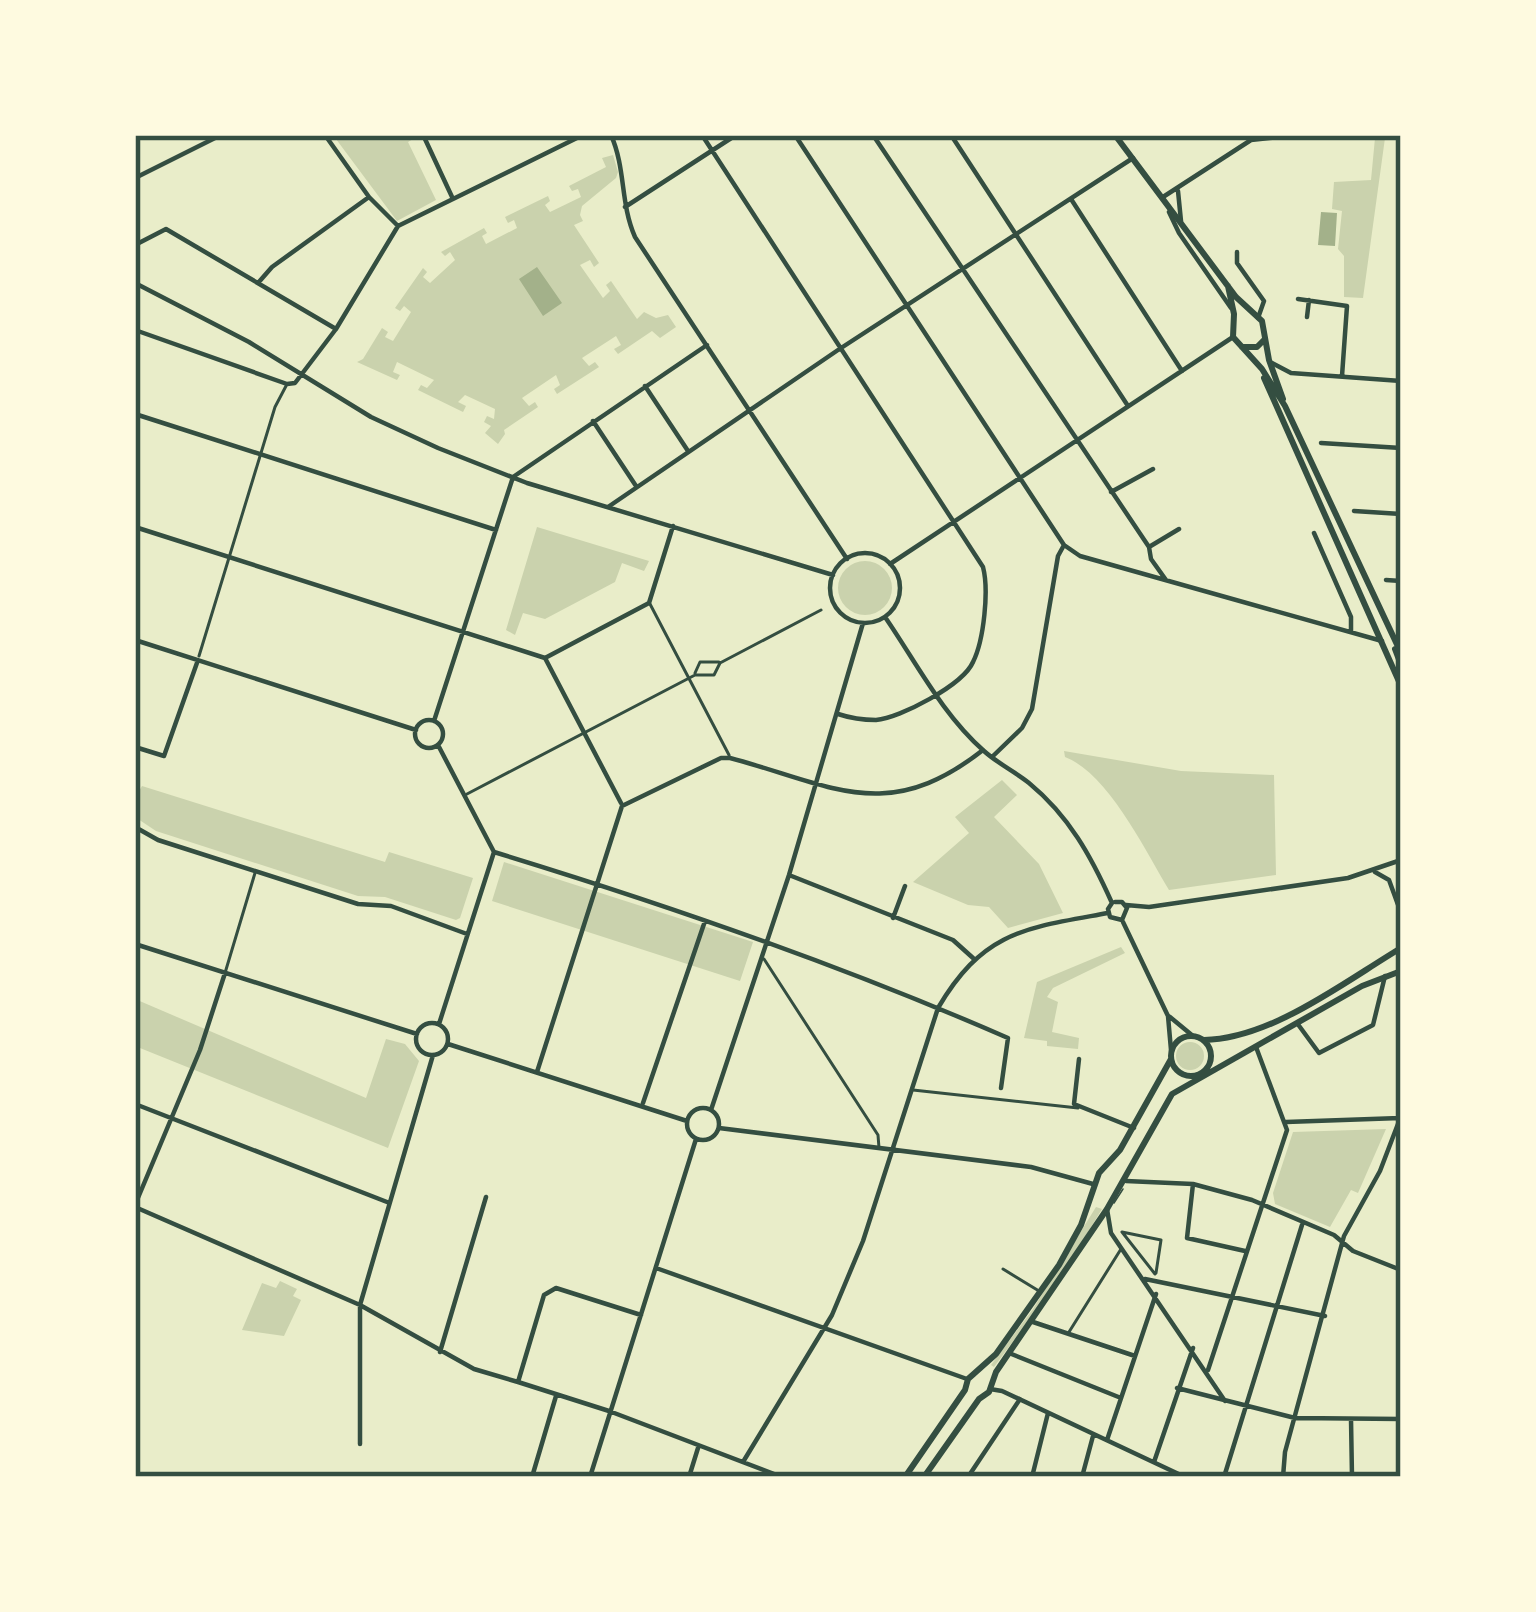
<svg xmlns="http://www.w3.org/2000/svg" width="1536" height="1612" viewBox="0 0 1536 1612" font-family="Overpass,sans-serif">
<rect width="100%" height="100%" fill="#e9edc9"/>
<!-- green -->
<path fill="#cad2ad" d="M333,135H420L408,142L436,200L397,221Z
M1375,138H1385L1363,298L1344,297V256L1338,249L1342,211L1332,209L1334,182L1371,180Z
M613,155L618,172L616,178L582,206L580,215L583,221L574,225L599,263L594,267L590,260L580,265L603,298L610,291L606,285L611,281L637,319L644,312L656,318L668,315L676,327L660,338L652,331L618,354L614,349L621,345L616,336L582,358L589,366L595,362L599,367L557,394L554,389L560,385L556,375L522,398L529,406L535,402L538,407L504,430L505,434L498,444L485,433L491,426L484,422L487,416L494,419L495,409L465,395L458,402L466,406L463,412L418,390L421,385L427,388L434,380L397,362L393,372L400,375L397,380L357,362L363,359L382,328L388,332L385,337L393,341L411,312L404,306L400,311L395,308L423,268L427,272L423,277L430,283L455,260L450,252L445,256L441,252L484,228L487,233L482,236L486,244L517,228L514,220L508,223L505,217L548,196L550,201L545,205L550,212L581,197L578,189L572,191L569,186L606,167L602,158Z
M537,527L649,561L644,571L622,563L615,582L545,619L523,613L515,635L506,630Z
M838 588a27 27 0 1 1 54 0a27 27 0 1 1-54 0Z
M1064,751L1181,771L1274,775L1276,875L1169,890C1146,852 1108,773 1065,757Z
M1002,780L1017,795L994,817L1039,864L1063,913L1008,928L989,907L968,905L913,882L969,833L955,817Z
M142,786L385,862L389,852L473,878L460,918L456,920L385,897L358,896L156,831L135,817V798Z
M504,862L753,942L740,981L492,901Z
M1121,947L1125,953L1053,988L1047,997L1058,1002L1052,1032L1079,1038L1078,1049L1047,1046V1041L1024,1038L1037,982Z
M135,999L366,1098L386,1039L405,1044L419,1061L388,1148L135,1046Z
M1176 1056a14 14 0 1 1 28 0a14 14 0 1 1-28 0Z
M1386,1129L1358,1193L1351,1190L1330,1227L1275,1204L1273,1193L1293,1132Z
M1096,1207L1102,1209C1069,1264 1032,1316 994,1367L991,1365L1033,1309Z
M280,1281L297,1289L293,1296L301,1300L284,1336L242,1330L262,1283L276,1288Z"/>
<!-- water -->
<path fill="#a3b18a" d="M1321,212L1337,213L1335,246L1318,245Z
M537,267L562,303L543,316L519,279Z"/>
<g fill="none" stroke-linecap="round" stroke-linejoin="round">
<!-- service -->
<path stroke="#344e41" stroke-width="1.5" d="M1114,1203L1123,1189"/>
<!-- pedestrian -->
<path stroke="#344e41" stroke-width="3" d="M1145,137L1148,135
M650,604L729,755
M199,656L275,407L286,386
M695,673L700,662H719
M467,794L695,675H714L720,663L821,610
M764,959L878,1135L879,1148
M225,973L255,873
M913,1090L1078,1108
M1122,1232L1161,1240L1156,1273L1155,1274Z
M1003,1269L1039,1291
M1069,1332L1121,1249"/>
<!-- minor -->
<path stroke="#344e41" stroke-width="4.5" d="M325,135L369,197L398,226
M611,135C626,169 620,203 635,237L847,559
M702,135L983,567C989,590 984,640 973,662C963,685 900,718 876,720C862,720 850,718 838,714
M795,135L1064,545L1080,556L1382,641
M873,135L1149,547L1151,559L1166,580
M951,135L1128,406
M425,139L453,199
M135,178L221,135
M1178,191L1181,221
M1163,197L1251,140L1297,135
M1071,199L1182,371
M625,207L736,135
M1169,212L1179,233L1231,308
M135,245L166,229L336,329
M1237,252V263L1264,301L1258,318
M135,283L249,342L371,417L438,448L527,483L833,575
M258,283L272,267L369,197
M1298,299L1347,306L1342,376
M1307,317L1309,300
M135,330L287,384L295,383L336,329L398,226L583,135
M1272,363L1291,373L1401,381
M645,386L688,451
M135,414L496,530
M593,421L636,486
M1321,443L1401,448
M1111,492L1153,469
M608,507L838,350L1133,158
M1354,511L1401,514
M135,527L545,658L621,803
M1314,533L1351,617V632
M1149,547L1179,529
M830 588a35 35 0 1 1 70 0a35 35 0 1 1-70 0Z
M890,564L1233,337
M1386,580L1401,581
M885,617C916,662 942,714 984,751C997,763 1014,771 1029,783C1069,816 1091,856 1112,903L1108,909L1110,917L1122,920
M135,640L416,730
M545,658L649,603L673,526
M415 734a14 14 0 1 1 28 0a14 14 0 1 1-28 0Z
M434,721L513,477L707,345
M438,745L494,852L439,1024
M135,747L164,756L198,660
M992,757L1022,728L1032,709L1058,556L1064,545
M135,827L158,840L358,904L391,906L467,934
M494,852C668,905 841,965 1008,1038L1001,1088
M1375,872L1389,880L1401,913
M789,875L953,940L973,958
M1115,902H1122L1127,908L1122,920
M1126,905L1149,907L1348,878L1401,860
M893,918L905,886
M1123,922L1168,1016L1171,1050
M135,944L417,1034
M1170,1017L1193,1036
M416 1039a16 16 0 1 1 32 0a16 16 0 1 1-32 0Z
M1297,1023L1319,1053L1373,1025L1385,976
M448,1044L687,1121
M1079,1059L1074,1104L1134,1128
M537,1072L622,806L721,758H730C832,785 886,826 983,750
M643,1103L705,921
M135,1104L387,1202
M687 1124a16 16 0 1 1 32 0a16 16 0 1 1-32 0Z
M711,1110L789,875L863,623
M1286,1122L1400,1118
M719,1128L1031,1167L1093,1184
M1126,1181L1193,1184L1252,1200L1334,1235L1353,1251L1401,1270
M1193,1184L1187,1238L1245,1251
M135,1205L200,1050L225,973
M135,1207L360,1305L474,1369L518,1382
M1107,1209L1111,1233L1225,1401
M656,1268L967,1379
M1145,1279L1325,1316
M641,1315L556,1288L544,1295L518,1382L609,1411L782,1477
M1033,1322L1135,1356
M1401,1351V1376
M440,1352L486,1197
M1009,1353L1121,1398
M1208,1370L1287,1130L1256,1047
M1177,1388L1295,1418L1401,1419
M990,1389L1002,1391L1185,1477
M1351,1419L1352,1477
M1107,1440L1156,1294
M360,1444V1305L433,1055
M743,1462L832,1315L863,1241L938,1008C984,930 1026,928 1108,913
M1154,1462L1193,1348
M532,1477L556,1396
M590,1477L696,1139
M689,1477L698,1448
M968,1477L1020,1399
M1032,1477L1048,1413
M1082,1477L1093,1436
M1224,1477L1302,1225
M1283,1477L1285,1452L1344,1236L1380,1171L1401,1116"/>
<!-- secondary -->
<path stroke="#344e41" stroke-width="6" d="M1115,135L1236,297L1262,321L1269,360L1283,399
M1228,286L1234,314L1233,337L1262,369L1285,406L1401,653
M1242,347H1257L1264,340
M1264,378L1401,686
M1395,649L1401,665
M1171 1056a20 20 0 1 1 40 0a20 20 0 1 1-40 0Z
M1204,1040C1271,1039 1344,982 1401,948
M905,1477L965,1390L968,1379L996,1354L1059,1265L1081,1225L1099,1173L1120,1150L1171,1059
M924,1477L979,1399L989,1392L996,1372L1107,1209L1172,1094L1362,986L1401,971"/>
</g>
<!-- border -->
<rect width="1536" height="1612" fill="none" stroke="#fefae0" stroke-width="276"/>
<rect x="138" y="138" width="1260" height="1336" fill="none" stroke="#344e41" stroke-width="4.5"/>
</svg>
